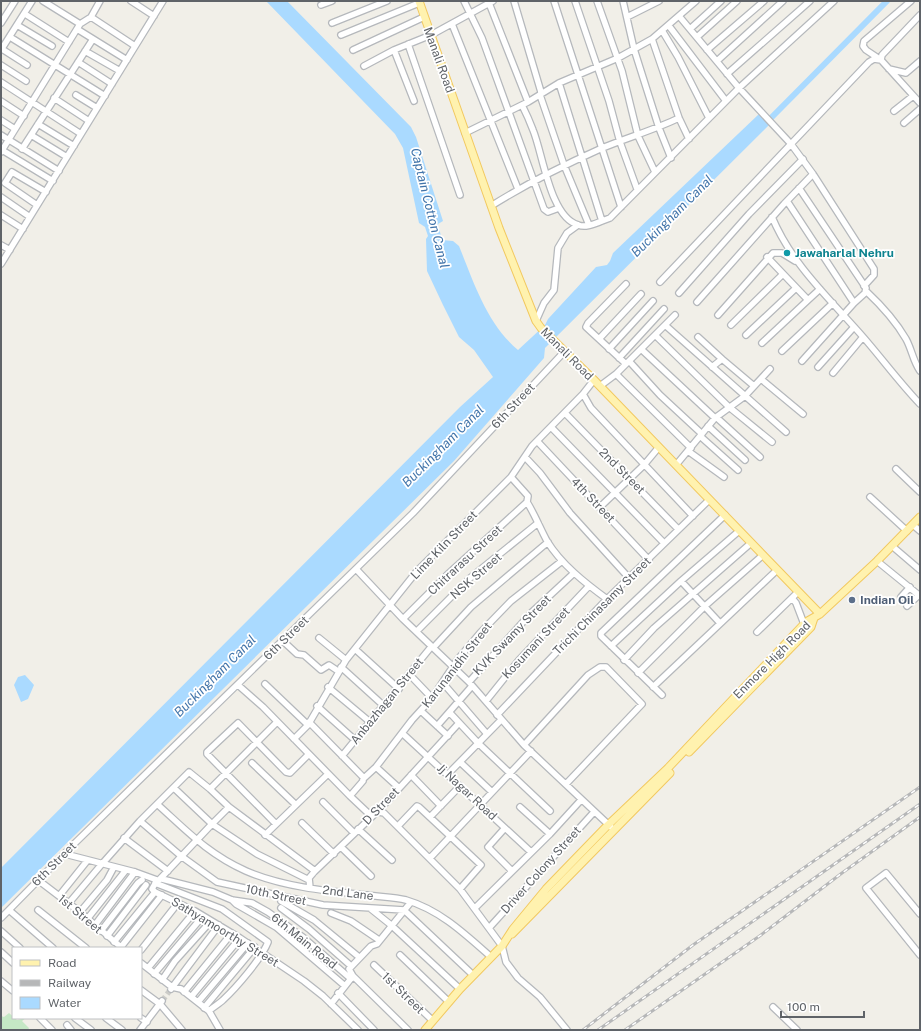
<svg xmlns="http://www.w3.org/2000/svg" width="921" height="1031" viewBox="0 0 921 1031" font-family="'Public Sans',sans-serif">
<rect width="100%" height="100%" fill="#f1efe8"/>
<!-- green -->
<path fill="#c5e8c5" d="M9,1013L17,1020L26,1018L22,1021L29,1028L28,1030H1V1016L4,1017Z"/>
<!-- water -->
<path fill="#aadaff" d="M266,1H287L411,127L416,137L443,221L438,224L442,240L453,241L459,246C474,283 487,324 518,350L545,325L548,319L596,267L607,265L610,261L613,253L759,114L769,125L545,348L544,358L454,461L1,908V868L460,407L493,377L474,350L459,337L443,305L427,271L426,239L428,236L425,227L419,223L403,148L395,134Z
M25,675L34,685L28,699L21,702L14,685L18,677Z"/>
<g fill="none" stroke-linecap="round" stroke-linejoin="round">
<!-- canal -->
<path stroke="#aadaff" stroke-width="6" d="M766,123L887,1"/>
<!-- minor-tunnel -->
<path stroke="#ccccc8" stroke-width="5.5" stroke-dasharray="5.5 3" stroke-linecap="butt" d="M162,1001L171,989"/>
<!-- minor casing -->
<g stroke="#b5b8bc" stroke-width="8">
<path id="minor" d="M43,1L80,24
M131,1L154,16
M464,1L482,38L544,209L548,212L559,208
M514,1L541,92L540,95L564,165L589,225
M554,1L621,207
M575,1L609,101L620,142L637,189
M597,1L622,71L638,136L655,172
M623,1L634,49L659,128L671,158
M911,1L864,41L863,46L866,50L881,60L920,103
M489,3L528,102
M321,5L332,1
M25,14L69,42
M91,17L135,46
M627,17L659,1
M1,23L15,1
M332,23L387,1
M452,24L518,189
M17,25L52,46
M669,26L726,101
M77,29L127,60
M690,29L721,1
M663,32L678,57L709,118
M341,35L419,3
M10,37L105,96
M697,37L737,1
M652,39L679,118L689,139
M408,44L460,195
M2,49L27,65
M1,50L32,1
M353,50L424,17
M394,50L414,101
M707,50L764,1
M85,51L120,71
M881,60L882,55L920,15
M717,61L783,1
M78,62L112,84
M1,65L26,81
M364,66L394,50L431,35L493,1
M889,69L906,73L920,61
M727,74L810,1
M1,82L81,134
M559,83L602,221L610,218L739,88L834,1
M76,95L97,108
M54,98L89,121
M1,101L24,116
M522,105C526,113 530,122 533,130C543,154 550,217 578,225C586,228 594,224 602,221
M894,111L913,96
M1,120L15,129
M904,123L920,109
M38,124L74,146
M465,133L528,102L559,83L618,58L652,39L696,1
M1,135L59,171
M31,135L67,157
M22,149L93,39
M2,150L53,181
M1,152L80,24L91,17L100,1
M799,188L866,288L865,293L854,303
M1,197L30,217
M787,201L854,303L802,361
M37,205L5,183L12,172L46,192
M491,206C526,184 562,166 600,149C626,138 654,130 679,118
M1,215L23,229
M772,217C792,265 831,300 864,338C883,360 900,383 920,404
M1,245L10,250
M767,257L808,300L820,289
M1,264L163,1
M660,282L791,144L739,88L679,16
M864,286L874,275V269L813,174L791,144L869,62L874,59L881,60
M866,291C882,306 895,320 906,339C912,350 913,361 920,371
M679,293L749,214L803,159
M697,302L784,204L813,174
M718,315L773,253H782L795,261
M536,321L544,303L554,290L558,248L567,233L578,225
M665,325L675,315
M731,325L783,274
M655,335L729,407L772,442
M746,335L796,288
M698,337L722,359
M599,339L641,294
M762,343L808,300
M609,349L653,301
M641,349L715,418
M782,351L833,303
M619,358L664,309
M629,361L660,395L702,434
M626,364L586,327L588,323L626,284
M712,367L722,359L754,386
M818,367L854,327
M833,373L863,337
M616,374L691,448
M761,379L803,414
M600,386L616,374L665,325L786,432
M583,394L591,408L693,516
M565,413L678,529
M716,417L760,457
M708,426L745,460
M551,427L664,543
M700,436L738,470
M537,441L649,560
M688,451L724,477
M525,457L540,473L570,513L629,578
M676,465L715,418L745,396L770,369
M896,469L920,492
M511,477L528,496L527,502C535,515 540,528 547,541C561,564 585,583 607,599
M870,497L907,531
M600,507L644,465L659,447
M913,525L920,531
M892,546L920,570
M877,561L920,596
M356,569L403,619L469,682L524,745L611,827
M681,581L719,622
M901,597L910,587
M792,598L796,603L804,624
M907,606L919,595
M403,619L447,575L527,502
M417,631L470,578L538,523
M757,632L798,592
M319,638L346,660
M283,641L297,654L304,655L321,670L329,665L338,671
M611,646L681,581L739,531
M433,648L471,607L548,542
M355,649L399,689
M624,660L654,628L751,543
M341,667L384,706
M638,673L705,606L763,555
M409,674L432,698
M469,682L532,612L574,573
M443,683L487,734
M265,684L308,725
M238,685L263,707L350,796
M328,687L370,722
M653,687L777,570
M662,695L601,636V633L725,515
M486,701L519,660L589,586
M317,706L355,740
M421,711L448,736
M450,713L478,743L550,811
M497,715L607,599L709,500
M309,722L363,777V781L350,796L368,813L379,812L384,813L460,889L502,946L506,962L518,978L540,997L567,1030
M437,726L472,686
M402,733L531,852
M294,739L308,725L346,660L417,571L511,477L532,446L583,394L594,380
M524,745L588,675L600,667H606L642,704L566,784
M342,756L431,647
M460,762L492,792
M252,763L296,805
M376,767L398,787
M448,774L501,720
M411,775L441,806
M363,779L376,767L412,720L432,698L458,659L480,633L511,601L562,561
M210,789L277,722
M323,802L354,833
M157,804C187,831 208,854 246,871C283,887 327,891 367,895C380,897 394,897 406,900C440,910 465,934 491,957
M520,807L550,834
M430,817L460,786
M140,821L181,856L217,882L323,905L404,910L473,975
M302,823L334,854
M276,824L207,754V752L238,723L286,772L290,773L308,755
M398,826L417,806L419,807L481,865L460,889
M505,828L488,847L512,871
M358,829L392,860
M265,835L328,774
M124,838L168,871
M341,847L371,876
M65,854L135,872L157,880L152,889L155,892L195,911L240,938L304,981L323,996L358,1030
M430,858L531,751
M102,864L140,821L189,772L210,789L229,807
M162,879L213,892L232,900L252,903L268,912L304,938L351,979
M38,880L80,912L122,948
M159,880L212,824L174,788
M309,880L257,854L212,824L229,807L315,871
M155,883L222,909L268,942C262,958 236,988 223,1000C219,1004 213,1007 209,1011
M310,888L309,878L315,871L382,807L459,723
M59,896L87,861
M232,900L236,904L276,927L345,986
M281,901L314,920L359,957
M69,903L101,865
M281,908L309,929L351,966
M475,908L550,834L581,800
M371,909L391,925L460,989
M9,910L53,948
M38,910L86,948
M80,912L107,880L114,867
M331,913L351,921L379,940
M920,914L886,873L866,888L920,955
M1,918L75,843L413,513L565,351
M88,918L126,870
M95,925L135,872
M489,928L594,812
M1,931L20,948
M101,931L138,883L142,880
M107,936L146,885
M114,942L155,892
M121,947L162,895
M141,950L178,903
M1,952L13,963
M400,955L449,1002
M141,963L172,987L181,989L209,1011L220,1030
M374,965L432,1020
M148,968L195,911
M154,974L203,916
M162,980L175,961L211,921
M1,981L13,991
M171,989L219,925
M141,990L160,1004L182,1030
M184,992L232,933
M338,993L374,1030
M191,997L240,938
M198,1002L248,943
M331,1004L353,976
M773,1007L797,1030
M204,1008L255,947
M40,1018L52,1030
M75,1018L91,1030
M106,1018L122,1030
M141,1018L147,1022
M67,1025L71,1030
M140,1030L162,1001
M408,1030L353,976L349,969L371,946L377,944L411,902"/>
</g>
<!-- major casing -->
<g stroke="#f2c960" stroke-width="9">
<path id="major" d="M419,1L499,228L536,321L541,328L594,380L820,614
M689,752L811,627L814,618
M512,934L670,773
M425,1030L460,989L502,946L513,929L546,889L608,825L668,768L806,622L820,614L877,561L920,517"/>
</g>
<!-- minor -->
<use href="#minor" stroke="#fff" stroke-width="5.5"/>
<!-- major -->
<use href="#major" stroke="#fff2af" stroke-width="7"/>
<!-- rail casing -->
<g stroke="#b6b7b8" stroke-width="3">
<path id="rail" d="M583,1030L693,945L920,787
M598,1030L920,804
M625,1030L761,935L842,873L920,817"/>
</g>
<!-- rail -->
<use href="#rail" stroke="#fff" stroke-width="1.5" stroke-dasharray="4.5" stroke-linecap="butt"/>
</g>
<!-- markers -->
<circle fill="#0f9aa8" stroke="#fff" stroke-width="1.5" cx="787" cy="253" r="4"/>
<circle fill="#5c6f8a" stroke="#fff" stroke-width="1.5" cx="852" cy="600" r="4"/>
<g text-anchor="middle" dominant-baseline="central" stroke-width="3.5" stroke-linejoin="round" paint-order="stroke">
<!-- street labels -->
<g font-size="12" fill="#5f6368" stroke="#fff">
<text transform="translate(439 60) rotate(70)">Manali Road</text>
<text transform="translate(567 354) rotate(45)">Manali Road</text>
<text transform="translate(513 406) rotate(-47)">6th Street</text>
<text transform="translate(622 471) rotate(45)">2nd Street</text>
<text transform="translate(593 500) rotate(46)">4th Street</text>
<text transform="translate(444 545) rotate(-46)">Lime Kiln Street</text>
<text transform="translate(465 560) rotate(-43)">Chitrarasu Street</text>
<text transform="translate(476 576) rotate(-41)">NSK Street</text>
<text transform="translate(602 606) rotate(-45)">Trichi Chinasamy Street</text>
<text transform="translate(512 635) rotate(-46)">KVK Swamy Street</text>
<text transform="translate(286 638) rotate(-44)">6th Street</text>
<text transform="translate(536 643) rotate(-47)">Kosumani Street</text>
<text transform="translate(772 660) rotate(-45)">Enmore High Road</text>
<text transform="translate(457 665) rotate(-52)">Karunanidhi Street</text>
<text transform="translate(387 701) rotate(-51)">Anbazhagan Street</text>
<text transform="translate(467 792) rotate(43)">Jj Nagar Road</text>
<text transform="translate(381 806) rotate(-46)">D Street</text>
<text transform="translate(54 864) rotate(-45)">6th Street</text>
<text transform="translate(541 870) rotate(-48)">Driver Colony Street</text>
<text transform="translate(348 893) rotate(7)">2nd Lane</text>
<text transform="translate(276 895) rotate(12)">10th Street</text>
<text transform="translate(80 914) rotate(40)">1st Street</text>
<text transform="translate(225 932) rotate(31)">Sathyamoorthy Street</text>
<text transform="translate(304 941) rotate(39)">6th Main Road</text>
<text transform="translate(403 993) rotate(44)">1st Street</text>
</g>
<!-- culture labels -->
<g font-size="12" font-weight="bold" fill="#0d838f" stroke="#fff" text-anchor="start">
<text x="795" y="253">Jawaharlal Nehru</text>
</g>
<!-- service labels -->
<g font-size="12" font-weight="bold" fill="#4e5e75" stroke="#fff" text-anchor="start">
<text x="860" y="600">Indian Oil</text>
</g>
<!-- water labels -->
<g font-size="13" font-style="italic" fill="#4174aa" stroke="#fff">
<text transform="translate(430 208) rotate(76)">Captain Cotton Canal</text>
<text transform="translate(672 216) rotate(-45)">Buckingham Canal</text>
<text transform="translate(443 446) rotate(-45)">Buckingham Canal</text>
<text transform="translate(215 676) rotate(-45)">Buckingham Canal</text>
</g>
</g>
<!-- border -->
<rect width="921" height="1031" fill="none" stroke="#5f6368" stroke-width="4"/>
<!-- legend -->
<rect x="12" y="947" width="130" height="72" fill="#ffffff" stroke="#bfc1c3"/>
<rect x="20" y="960" width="20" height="6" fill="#fff2af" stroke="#bfc1c3"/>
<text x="48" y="967" font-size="12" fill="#5f6368">Road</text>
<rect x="20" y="980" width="20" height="6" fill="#b6b7b8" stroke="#bfc1c3"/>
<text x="48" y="987" font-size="12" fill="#5f6368">Railway</text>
<rect x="20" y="997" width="20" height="12" fill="#aadaff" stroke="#bfc1c3"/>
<text x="48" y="1007" font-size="12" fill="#5f6368">Water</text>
<!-- scale -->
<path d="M781 1011v6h83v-6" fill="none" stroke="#5f6368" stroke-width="2"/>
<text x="787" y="1011" font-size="12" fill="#5f6368" stroke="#ffffff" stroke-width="3" paint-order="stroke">100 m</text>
</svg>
